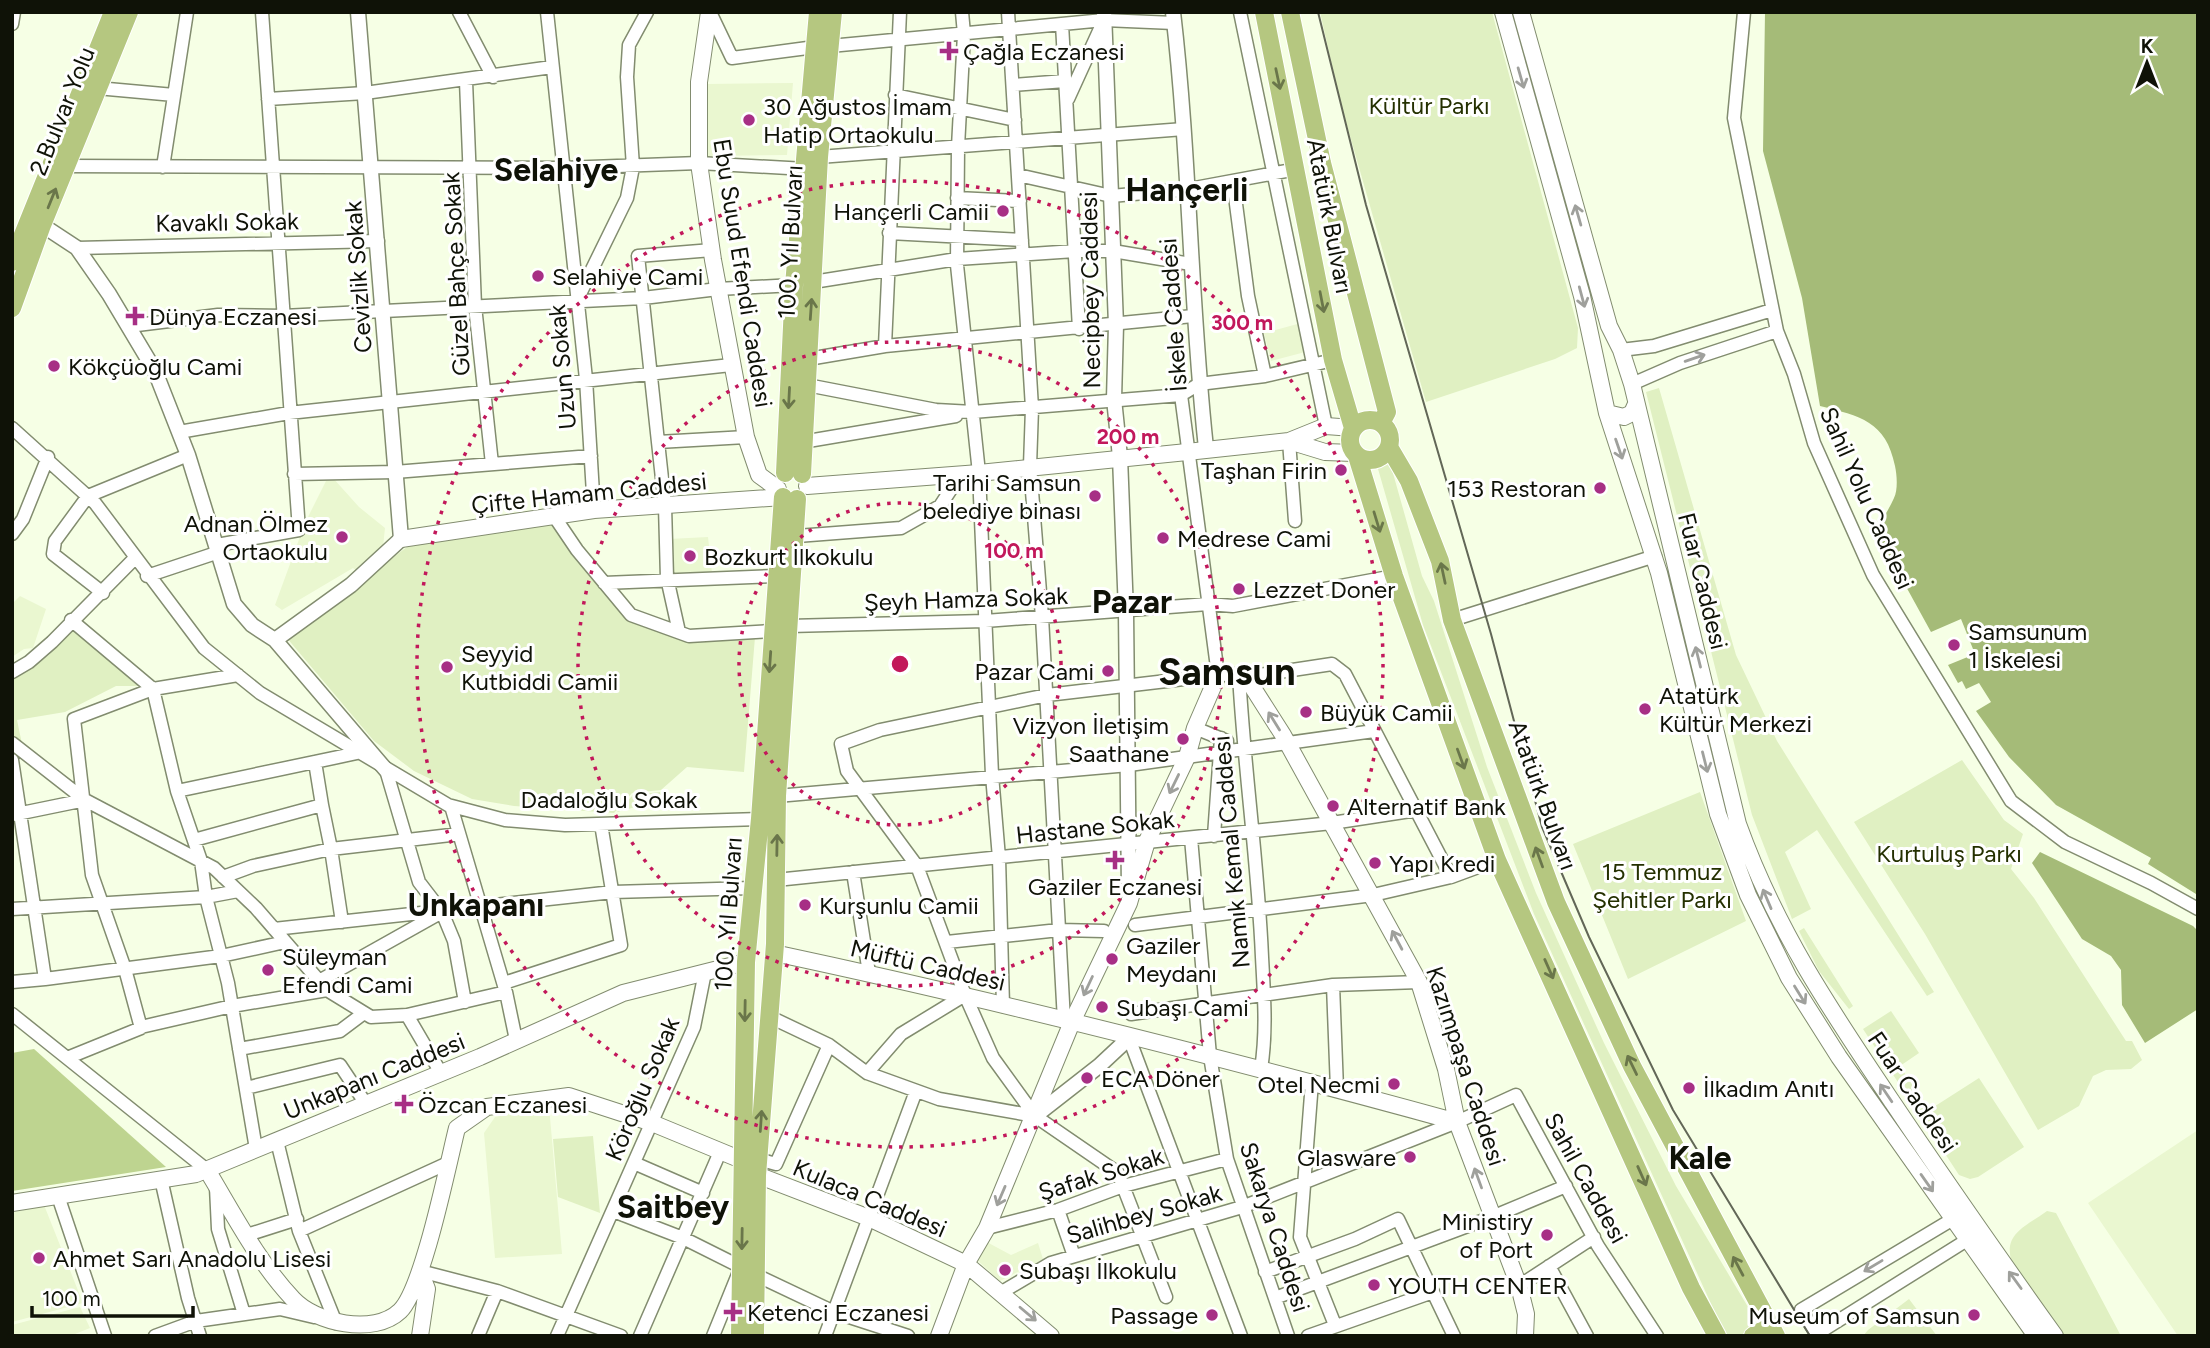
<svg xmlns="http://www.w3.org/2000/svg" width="2210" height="1348" viewBox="0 0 2210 1348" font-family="Figtree,sans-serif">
<rect width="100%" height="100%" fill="#f6ffe5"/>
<!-- built -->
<path fill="#eaf7d0" d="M793,83L787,155L708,156L707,84Z
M1301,323L1309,351L1271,361L1264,333Z
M328,477L333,478L359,507L385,528L383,547L357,571L353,568L282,610L275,605L305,523Z
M708,537L712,573L672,575L669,539Z
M20,596L46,609L33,648L24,649L12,657V604Z
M549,1106L562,1254L495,1258L484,1133L495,1117Z
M2198,1130V1336H2178L2088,1203Z
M44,1205L83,1303L12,1322V1213Z
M983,1240L1011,1255L1038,1243L1043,1259L1000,1281L975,1258Z
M80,1307L90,1328L70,1336H12V1325Z"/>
<!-- green -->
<path fill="#e0f0c2" d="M1320,12H1492L1578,328L1577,348L1555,359L1426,402L1340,101Z
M1659,388L1736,655L1777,741L1934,992L1927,996L1817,830L1785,852L1811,909L1792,919L1752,815L1738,759L1646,392Z
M1387,452L1422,576L1434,601L1487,767L1536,893L1604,1043L1676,1186L1748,1307L1751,1325L1743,1336H1727L1712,1306L1534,914L1423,625L1374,455Z
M553,520L628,619L689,640L755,637L744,772L687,767L661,790L632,793L614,813L514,806L472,799L414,771L374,741L286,637L407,547Z
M72,627L138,686H116L65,712L17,720L22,744L12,736V680L49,655Z
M1962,760L2004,820L2023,834L2011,869L2034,898L2126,1041H2132L2142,1060L2131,1069L2106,1070L2093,1076L2079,1106L2038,1130L1925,934L1854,822Z
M660,792L661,800L617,812L633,795Z
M1700,792L1746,921L1628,979L1573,844Z
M1804,928L1853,1006L1849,1009L1819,971L1799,931Z
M1891,1011L1919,1053L1900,1066L1929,1110L1979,1078L2024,1147L1978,1177L1970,1179L1959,1175L1863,1029Z
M593,1136L600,1213L558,1197L553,1139Z
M2047,1211L2056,1213L2121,1336H2064L2011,1259C2004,1233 2028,1225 2047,1211Z
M1909,1299L1937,1336H1863L1868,1330Z"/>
<!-- forest -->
<path fill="#bed490" d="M34,1049L166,1167L12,1191V1053Z"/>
<!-- water -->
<path fill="#a5bb78" d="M1765,12H2198L2196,894L2148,864L2151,858L2056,805L2009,757L1976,711L1991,702L1979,683L1966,689L1962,681L1958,683L1948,665L1975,654L1961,619L1931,632L1876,532C1881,520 1889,510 1894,498C1898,490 1897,475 1895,466C1886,421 1860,416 1820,406L1802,298L1763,151Z
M2040,852L2193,926L2198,931V1009L2145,1043L2122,1005L2121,970L2111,956L2082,939L2032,863Z"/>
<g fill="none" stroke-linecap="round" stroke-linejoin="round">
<!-- minor casing -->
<g stroke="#828c6f" stroke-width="15">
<path id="minor" d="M459,12L493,77
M547,12L586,379L594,510
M710,12L732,58L815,47
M900,12L885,346L1193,316
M962,12L964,34L958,147L957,265L979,473L992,775L999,858L1003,1006
M1008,12L1032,408L1030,466L1042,617L1064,1021
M1240,12L1326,426
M1744,12L1734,118L1777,331L1794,374L1814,443L1873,575L2011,801L2065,842L2151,883L2198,909
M12,24L14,12
M1062,24L1079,329
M830,46L1104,20L1174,23
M466,81L475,306L492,464
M1014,85L1065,81
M97,88L174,95
M895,95L1015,120
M268,99L365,93L552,67
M1068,99L1104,20
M819,157L1184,129
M66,166L563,168L699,163L806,169
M163,167L187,12
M1018,175L1111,196L1189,189L1297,169
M1233,181L1248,296L1265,376
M957,198L1020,201
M889,233L1022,240
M77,248L378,241
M813,282L957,259L1075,251H1113L1191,264
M577,300L627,198L633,167L627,77L629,45L647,12
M129,326L218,315L283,316L643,298L718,289L794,285
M1621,350L1654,346L1772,310
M808,359L885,346
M1632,384L1680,363L1777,331
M807,385L936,410L973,412L1181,395L1199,384L1265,376L1333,360
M1181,395L1218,675
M12,428L95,503L204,648L260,693L448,805L505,820L565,825L760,819
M179,432L289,413L731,365
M1289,441L1295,521
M658,442L638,256L712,250
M802,442L956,416
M294,474L395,472L591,456
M554,516L577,550L631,615L689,636L772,631
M12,534L23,519L48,457
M797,536L901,528L940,506L961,474
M217,545L299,530L262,12
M147,576L219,552
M604,583L776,576
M103,593L53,554L55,541L88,496L188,455
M71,620L153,689L177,791L201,861L206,897L238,891
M1452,620L1655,556
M789,626L985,621L1208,604L1233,606L1394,576
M679,632L667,578L665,506L658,442L746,437
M12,672L29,662L52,642L134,559
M1239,674C1244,768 1258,862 1262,957C1264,995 1267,1031 1261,1069
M1195,728L1227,741
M12,743L85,800L214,868L256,908L327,990L371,1017L407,1015L506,992L516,1040
M12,760L45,979L12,982
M386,770L419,882L442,912
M177,791L357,753
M777,796L1129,765L1374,731
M451,806L505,989
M12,815L85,800
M1214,836L1221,738
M1191,838L1210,1056L1227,1159L1288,1336
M194,840L322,805L315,762
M853,872L869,973
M223,877L253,866L331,849L322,805
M776,880L1332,823L1417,810
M12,909L206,897L228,983L256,1149
M342,922L331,849L459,834
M1135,925L1373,895L1451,877
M274,929L613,892L752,888
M947,942L1059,930L1104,931
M45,979L221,956L285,942
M319,981L442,912L454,941L465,1002
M504,983L621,945L601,824
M1333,985L1337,1089
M12,1014L207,1170
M1131,1014L1333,985L1419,982
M407,1015L441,1073
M768,1016L829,1045L867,1073L939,1099L1035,1116
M141,1027L232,1006L327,990
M1129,1038L1241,1336
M239,1049L340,1031L364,1013
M67,1058L141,1028L125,969L92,875L74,719L153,689L238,675
M867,1073L901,1034L965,995
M1312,1082L1300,1237L1335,1325
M246,1088L340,1065L366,1104
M277,1141L299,1231L448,1163
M758,1159L776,1164L829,1045
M634,1163L703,1193
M161,1179L188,1298L200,1336
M216,1187L218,1229L244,1314
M58,1196L105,1336
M1058,1210L1074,1256
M613,1211L683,1238L741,1267L713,1336
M1953,1219L1801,1310L1817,1334L1967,1240
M987,1228L1058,1210L1123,1186L1227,1159
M299,1231L336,1323
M247,1235L297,1219
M1549,1266L1587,1336
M420,1271L497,1291L621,1336
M1265,1272L1355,1239L1398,1219L1454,1336
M756,1275L834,1312L908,1336
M1519,1286L1594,1237
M1002,1292L1051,1263L1242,1207L1457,1122L1516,1095L1598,1246L1657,1336
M1166,1297L1118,1173L1035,1116L993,1058L965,995L917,866L847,771L841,744L880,730L1047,695L1218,675L1239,674L1246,677L1332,664L1345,674L1451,877L1497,860
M1275,1298L1492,1217L1566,1186
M155,1336L196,1321L280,1309L314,1317
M478,1336L497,1291
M557,1336L694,1027L705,972
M640,1336L720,1152
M825,1336L916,1091
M1308,1336L1433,1292"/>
</g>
<!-- tertiary casing -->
<g stroke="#828c6f" stroke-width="17">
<path id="tertiary" d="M1104,12L1116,325L1114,399L1120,457L1126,612L1129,891
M1173,12C1190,157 1190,303 1206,448
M42,225L77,248L109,294L155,371L188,455L234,604L252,625L275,640L386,770
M275,640L351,585L401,539L358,12
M1035,1116L1099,1066L1129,1038"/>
</g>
<!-- secondary casing -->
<g stroke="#828c6f" stroke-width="18">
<path id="secondary" d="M709,12L699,82V163L713,260L746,437L759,475L778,489
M1503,12L1582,296L1607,413L1659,573L1718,814L1748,895L1789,978L1839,1057L2036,1336
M1521,12L1609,326L1621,350L1632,384L1738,824C1776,930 1831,1011 1893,1103C1946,1182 2000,1259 2055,1336
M1607,413L1624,417L1632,413L1636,404
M1289,441L1325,452L1354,453
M807,486L979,473L1187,452L1289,441L1326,426L1353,428
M401,539L594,510L783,497
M1246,677L1283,735L1419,982L1446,1069L1457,1122L1519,1286L1526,1314L1525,1336
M774,953C1004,1002 1231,1060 1457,1122
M207,1170C233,1213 258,1262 293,1299C315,1323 374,1336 400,1311C423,1289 448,1164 457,1128L487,1107L569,1096L652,1123L744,1161
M757,1175L869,1218L966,1264L1051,1336
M12,1203L196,1174L480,1057L623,993L746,962
M420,1271L427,1289L420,1336
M939,1336L966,1264L987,1228L1072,1022L1129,903L1147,841L1187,757L1195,728L1218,675"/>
</g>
<!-- primary casing -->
<g stroke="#fff" stroke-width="20">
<path id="primary" d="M1264,12L1333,360L1353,428
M1290,12L1322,163L1387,412L1381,423
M12,262L113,12
M12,308L42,225L129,12
M1350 440a20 20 0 1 1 40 0a20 20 0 1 1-40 0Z
M1389,447L1409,481L1440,561L1452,620L1556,902L1632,1066L1776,1336
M1357,456L1394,576L1497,860L1691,1288L1717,1336
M785,473L794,285L818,12
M802,474L819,157L833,12
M740,1336L746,962L760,819L783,497
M755,1336L757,1175L775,944L777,796L797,499
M1753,1336L1770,1326"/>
</g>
<!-- minor -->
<use href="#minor" stroke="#fff" stroke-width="12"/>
<!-- tertiary -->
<use href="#tertiary" stroke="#fff" stroke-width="14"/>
<!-- secondary -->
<use href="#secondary" stroke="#fff" stroke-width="16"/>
<!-- primary -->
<use href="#primary" stroke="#b5c780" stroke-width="18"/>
<!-- tram -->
<path stroke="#626757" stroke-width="2" d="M1318,12L1366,205L1491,634L1542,827L1589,937L1673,1110L1810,1336"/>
</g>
<!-- one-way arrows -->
<defs><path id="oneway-shaft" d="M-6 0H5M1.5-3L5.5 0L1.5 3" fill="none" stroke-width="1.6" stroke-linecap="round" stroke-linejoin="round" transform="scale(1.75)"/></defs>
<g stroke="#9fa09c">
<use href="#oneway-shaft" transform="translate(1521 78) rotate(74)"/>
<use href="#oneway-shaft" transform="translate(1578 215) rotate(-106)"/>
<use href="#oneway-shaft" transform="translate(1582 297) rotate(75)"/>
<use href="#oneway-shaft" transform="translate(1695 358) rotate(-19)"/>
<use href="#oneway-shaft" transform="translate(1619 449) rotate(71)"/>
<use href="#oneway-shaft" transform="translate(1698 657) rotate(-104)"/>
<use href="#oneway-shaft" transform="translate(1274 721) rotate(-122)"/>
<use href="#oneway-shaft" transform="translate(1705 762) rotate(76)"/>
<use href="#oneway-shaft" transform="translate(1174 784) rotate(116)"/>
<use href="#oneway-shaft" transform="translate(1767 899) rotate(-113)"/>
<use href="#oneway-shaft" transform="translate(1397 940) rotate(-118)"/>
<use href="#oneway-shaft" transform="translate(1088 986) rotate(115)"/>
<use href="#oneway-shaft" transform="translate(1800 995) rotate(58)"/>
<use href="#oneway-shaft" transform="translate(1886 1093) rotate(-124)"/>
<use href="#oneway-shaft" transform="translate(1478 1178) rotate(-110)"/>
<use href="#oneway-shaft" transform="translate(1927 1183) rotate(55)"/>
<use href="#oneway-shaft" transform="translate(1001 1196) rotate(113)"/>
<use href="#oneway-shaft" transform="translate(1873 1266) rotate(149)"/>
<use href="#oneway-shaft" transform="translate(2015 1280) rotate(-126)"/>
<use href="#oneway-shaft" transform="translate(1028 1314) rotate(40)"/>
</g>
<g stroke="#6a764a">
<use href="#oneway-shaft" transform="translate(1278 79) rotate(78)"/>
<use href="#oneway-shaft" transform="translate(52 198) rotate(-68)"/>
<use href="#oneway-shaft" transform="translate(1322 302) rotate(79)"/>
<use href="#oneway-shaft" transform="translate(811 309) rotate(-86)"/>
<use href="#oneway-shaft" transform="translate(789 398) rotate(93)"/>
<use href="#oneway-shaft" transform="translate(1377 522) rotate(73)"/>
<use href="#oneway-shaft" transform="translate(1443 573) rotate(-102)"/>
<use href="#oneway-shaft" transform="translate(770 662) rotate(94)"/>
<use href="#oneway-shaft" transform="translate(1461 759) rotate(70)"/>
<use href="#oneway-shaft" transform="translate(777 845) rotate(-89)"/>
<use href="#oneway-shaft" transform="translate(1539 857) rotate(-110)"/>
<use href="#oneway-shaft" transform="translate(1549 969) rotate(66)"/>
<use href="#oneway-shaft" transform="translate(745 1011) rotate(91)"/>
<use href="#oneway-shaft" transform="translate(1632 1065) rotate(-116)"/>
<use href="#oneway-shaft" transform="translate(761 1121) rotate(-86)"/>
<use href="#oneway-shaft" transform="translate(1642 1176) rotate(66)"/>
<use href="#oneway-shaft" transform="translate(742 1239) rotate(91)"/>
<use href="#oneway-shaft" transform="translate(1738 1266) rotate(-118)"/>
</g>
<!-- distance rings -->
<g fill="none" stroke="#c2185b" stroke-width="3.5" stroke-dasharray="3.5 7">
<circle cx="900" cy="664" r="161"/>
<circle cx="900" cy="664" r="322"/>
<circle cx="900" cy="664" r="483"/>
</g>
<!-- markers -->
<g fill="#a72f85" stroke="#fff" stroke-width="2.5">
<path d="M945.5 40.5h7v7h7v7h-7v7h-7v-7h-7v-7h7z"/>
<circle cx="749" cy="120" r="7"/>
<circle cx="1003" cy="211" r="7"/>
<circle cx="538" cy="276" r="7"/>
<path d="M131.5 305.5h7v7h7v7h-7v7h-7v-7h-7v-7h7z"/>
<circle cx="54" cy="366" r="7"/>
<circle cx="1341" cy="470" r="7"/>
<circle cx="1600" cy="488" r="7"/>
<circle cx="1095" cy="496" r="7"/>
<circle cx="342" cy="537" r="7"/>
<circle cx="1163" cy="538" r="7"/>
<circle cx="690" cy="556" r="7"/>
<circle cx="1239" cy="589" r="7"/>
<circle cx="1954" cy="645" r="7"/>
<circle cx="447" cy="667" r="7"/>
<circle cx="1108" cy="671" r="7"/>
<circle cx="1645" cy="709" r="7"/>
<circle cx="1306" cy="712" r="7"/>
<circle cx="1183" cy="739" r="7"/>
<circle cx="1333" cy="806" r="7"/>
<path d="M1111.5 849.5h7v7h7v7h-7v7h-7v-7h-7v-7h7z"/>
<circle cx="1375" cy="863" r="7"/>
<circle cx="805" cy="905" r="7"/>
<circle cx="1112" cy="959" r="7"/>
<circle cx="268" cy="970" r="7"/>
<circle cx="1102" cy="1007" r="7"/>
<circle cx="1087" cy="1078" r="7"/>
<circle cx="1394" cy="1084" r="7"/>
<circle cx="1689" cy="1088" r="7"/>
<path d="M400.5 1093.5h7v7h7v7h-7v7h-7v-7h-7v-7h7z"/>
<circle cx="1410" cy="1157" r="7"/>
<circle cx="1547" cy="1235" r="7"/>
<circle cx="39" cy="1258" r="7"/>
<circle cx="1005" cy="1270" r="7"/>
<circle cx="1374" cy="1285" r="7"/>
<path d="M729.5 1301.5h7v7h7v7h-7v7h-7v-7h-7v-7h7z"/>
<circle cx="1212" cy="1315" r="7"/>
<circle cx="1974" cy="1315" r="7"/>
</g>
<g text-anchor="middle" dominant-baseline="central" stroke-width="6" stroke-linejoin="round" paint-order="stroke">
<!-- poi labels -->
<g font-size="24" fill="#0f1207" stroke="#fff" text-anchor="start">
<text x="963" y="51">Çağla Eczanesi</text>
<text x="763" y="106">30 Ağustos İmam<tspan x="763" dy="28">Hatip Ortaokulu</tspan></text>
<text x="989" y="211" text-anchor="end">Hançerli Camii</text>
<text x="552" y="276">Selahiye Cami</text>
<text x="149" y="316">Dünya Eczanesi</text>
<text x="68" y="366">Kökçüoğlu Cami</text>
<text x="1327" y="470" text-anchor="end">Taşhan Firin</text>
<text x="1081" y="482" text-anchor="end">Tarihi Samsun<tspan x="1081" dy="28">belediye binası</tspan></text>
<text x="1586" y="488" text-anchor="end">153 Restoran</text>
<text x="328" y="523" text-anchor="end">Adnan Ölmez<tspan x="328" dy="28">Ortaokulu</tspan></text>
<text x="1177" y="538">Medrese Cami</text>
<text x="704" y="556">Bozkurt İlkokulu</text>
<text x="1253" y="589">Lezzet Doner</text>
<text x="1968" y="631">Samsunum<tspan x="1968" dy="28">1 İskelesi</tspan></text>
<text x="461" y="653">Seyyid<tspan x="461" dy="28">Kutbiddi Camii</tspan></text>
<text x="1094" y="671" text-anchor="end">Pazar Cami</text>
<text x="1659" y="695">Atatürk<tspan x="1659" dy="28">Kültür Merkezi</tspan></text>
<text x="1320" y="712">Büyük Camii</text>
<text x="1169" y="725" text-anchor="end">Vizyon İletişim<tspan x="1169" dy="28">Saathane</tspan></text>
<text x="1347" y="806">Alternatif Bank</text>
<text x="1389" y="863">Yapı Kredi</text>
<text x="1115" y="886" text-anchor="middle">Gaziler Eczanesi</text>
<text x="819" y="905">Kurşunlu Camii</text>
<text x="1126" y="945">Gaziler<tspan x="1126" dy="28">Meydanı</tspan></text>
<text x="282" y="956">Süleyman<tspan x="282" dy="28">Efendi Cami</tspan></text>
<text x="1116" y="1007">Subaşı Cami</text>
<text x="1101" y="1078">ECA Döner</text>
<text x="1380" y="1084" text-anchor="end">Otel Necmi</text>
<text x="1703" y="1088">İlkadım Anıtı</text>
<text x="418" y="1104">Özcan Eczanesi</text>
<text x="1396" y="1157" text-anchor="end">Glasware</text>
<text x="1533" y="1221" text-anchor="end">Ministiry<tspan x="1533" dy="28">of Port</tspan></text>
<text x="53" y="1258">Ahmet Sarı Anadolu Lisesi</text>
<text x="1019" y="1270">Subaşı İlkokulu</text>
<text x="1388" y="1285">YOUTH CENTER</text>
<text x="747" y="1312">Ketenci Eczanesi</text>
<text x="1198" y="1315" text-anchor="end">Passage</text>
<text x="1960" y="1315" text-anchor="end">Museum of Samsun</text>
</g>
<!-- park labels -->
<g font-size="24" fill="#243000" stroke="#fff">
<text x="1429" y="105">Kültür Parkı</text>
<text x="1949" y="853">Kurtuluş Parkı</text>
<text x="1662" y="871">15 Temmuz<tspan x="1662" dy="28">Şehitler Parkı</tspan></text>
</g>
<!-- street labels -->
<g font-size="24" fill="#0f1207" stroke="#fff">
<text transform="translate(62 111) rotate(-68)">2.Bulvar Yolu</text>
<text transform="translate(1330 216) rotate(79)">Atatürk Bulvarı</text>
<text transform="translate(227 222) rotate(-1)">Kavaklı Sokak</text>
<text transform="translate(790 242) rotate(-87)">100. Yıl Bulvarı</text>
<text transform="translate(743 273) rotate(81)">Ebu Suud Efendi Caddesi</text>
<text transform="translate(456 274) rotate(-93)">Güzel Bahçe Sokak</text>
<text transform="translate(358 277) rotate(-94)">Cevizlik Sokak</text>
<text transform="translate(1090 290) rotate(-91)">Necipbey Caddesi</text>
<text transform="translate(1173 315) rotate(-94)">İskele Caddesi</text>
<text transform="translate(562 367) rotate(-95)">Uzun Sokak</text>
<text transform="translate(589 493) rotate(-6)">Çifte Hamam Caddesi</text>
<text transform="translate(1867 498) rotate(66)">Sahil Yolu Caddesi</text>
<text transform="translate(1703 581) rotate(76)">Fuar Caddesi</text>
<text transform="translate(966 599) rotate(-2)">Şeyh Hamza Sokak</text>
<text transform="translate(1543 795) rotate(70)">Atatürk Bulvarı</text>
<text x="609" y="799">Dadaloğlu Sokak</text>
<text transform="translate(1095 827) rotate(-6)">Hastane Sokak</text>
<text transform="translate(1231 852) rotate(-95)">Namık Kemal Caddesi</text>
<text transform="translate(728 914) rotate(-86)">100. Yıl Bulvarı</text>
<text transform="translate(928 965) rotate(13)">Müftü Caddesi</text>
<text transform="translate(1466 1066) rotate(72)">Kazımpaşa Caddesi</text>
<text transform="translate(374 1076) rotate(-22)">Unkapanı Caddesi</text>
<text transform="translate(642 1089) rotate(-67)">Köroğlu Sokak</text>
<text transform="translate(1913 1092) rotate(56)">Fuar Caddesi</text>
<text transform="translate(1101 1174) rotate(-17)">Şafak Sokak</text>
<text transform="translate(1586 1178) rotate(61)">Sahil Caddesi</text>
<text transform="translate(870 1198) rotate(23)">Kulaca Caddesi</text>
<text transform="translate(1144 1214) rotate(-16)">Salihbey Sokak</text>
<text transform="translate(1275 1227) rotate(72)">Sakarya Caddesi</text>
</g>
<!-- district labels -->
<g font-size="32" font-weight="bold" fill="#0f1207" stroke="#fff">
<text x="556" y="170">Selahiye</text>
<text x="1187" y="190">Hançerli</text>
<text x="1132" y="602">Pazar</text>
<text x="476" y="905">Unkapanı</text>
<text x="1700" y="1158">Kale</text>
<text x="673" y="1207">Saitbey</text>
</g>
<!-- town labels -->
<g font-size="38" font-weight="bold" fill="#0f1207" stroke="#fff">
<text x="1227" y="672">Samsun</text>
</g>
</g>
<circle cx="900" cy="664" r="10" fill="#c2185b" stroke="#fff" stroke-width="3.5"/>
<g font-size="21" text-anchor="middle" font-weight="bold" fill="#c2185b" stroke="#fff" stroke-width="6" stroke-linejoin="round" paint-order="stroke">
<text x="1242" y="330">300 m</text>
<text x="1128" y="444">200 m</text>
<text x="1014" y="558">100 m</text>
</g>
<!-- border -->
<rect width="2210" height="1348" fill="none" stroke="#0f1207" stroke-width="28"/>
<!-- north arrow -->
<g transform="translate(2147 63)" stroke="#ffffff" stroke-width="5" paint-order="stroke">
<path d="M0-5L12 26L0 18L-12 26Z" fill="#0f1207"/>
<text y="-10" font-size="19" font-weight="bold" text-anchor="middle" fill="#0f1207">K</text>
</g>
<!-- scale -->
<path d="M32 1306v10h161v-10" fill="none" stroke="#0f1207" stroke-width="3.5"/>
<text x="42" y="1306" font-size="21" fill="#0f1207" stroke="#ffffff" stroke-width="5" paint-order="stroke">100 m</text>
</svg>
